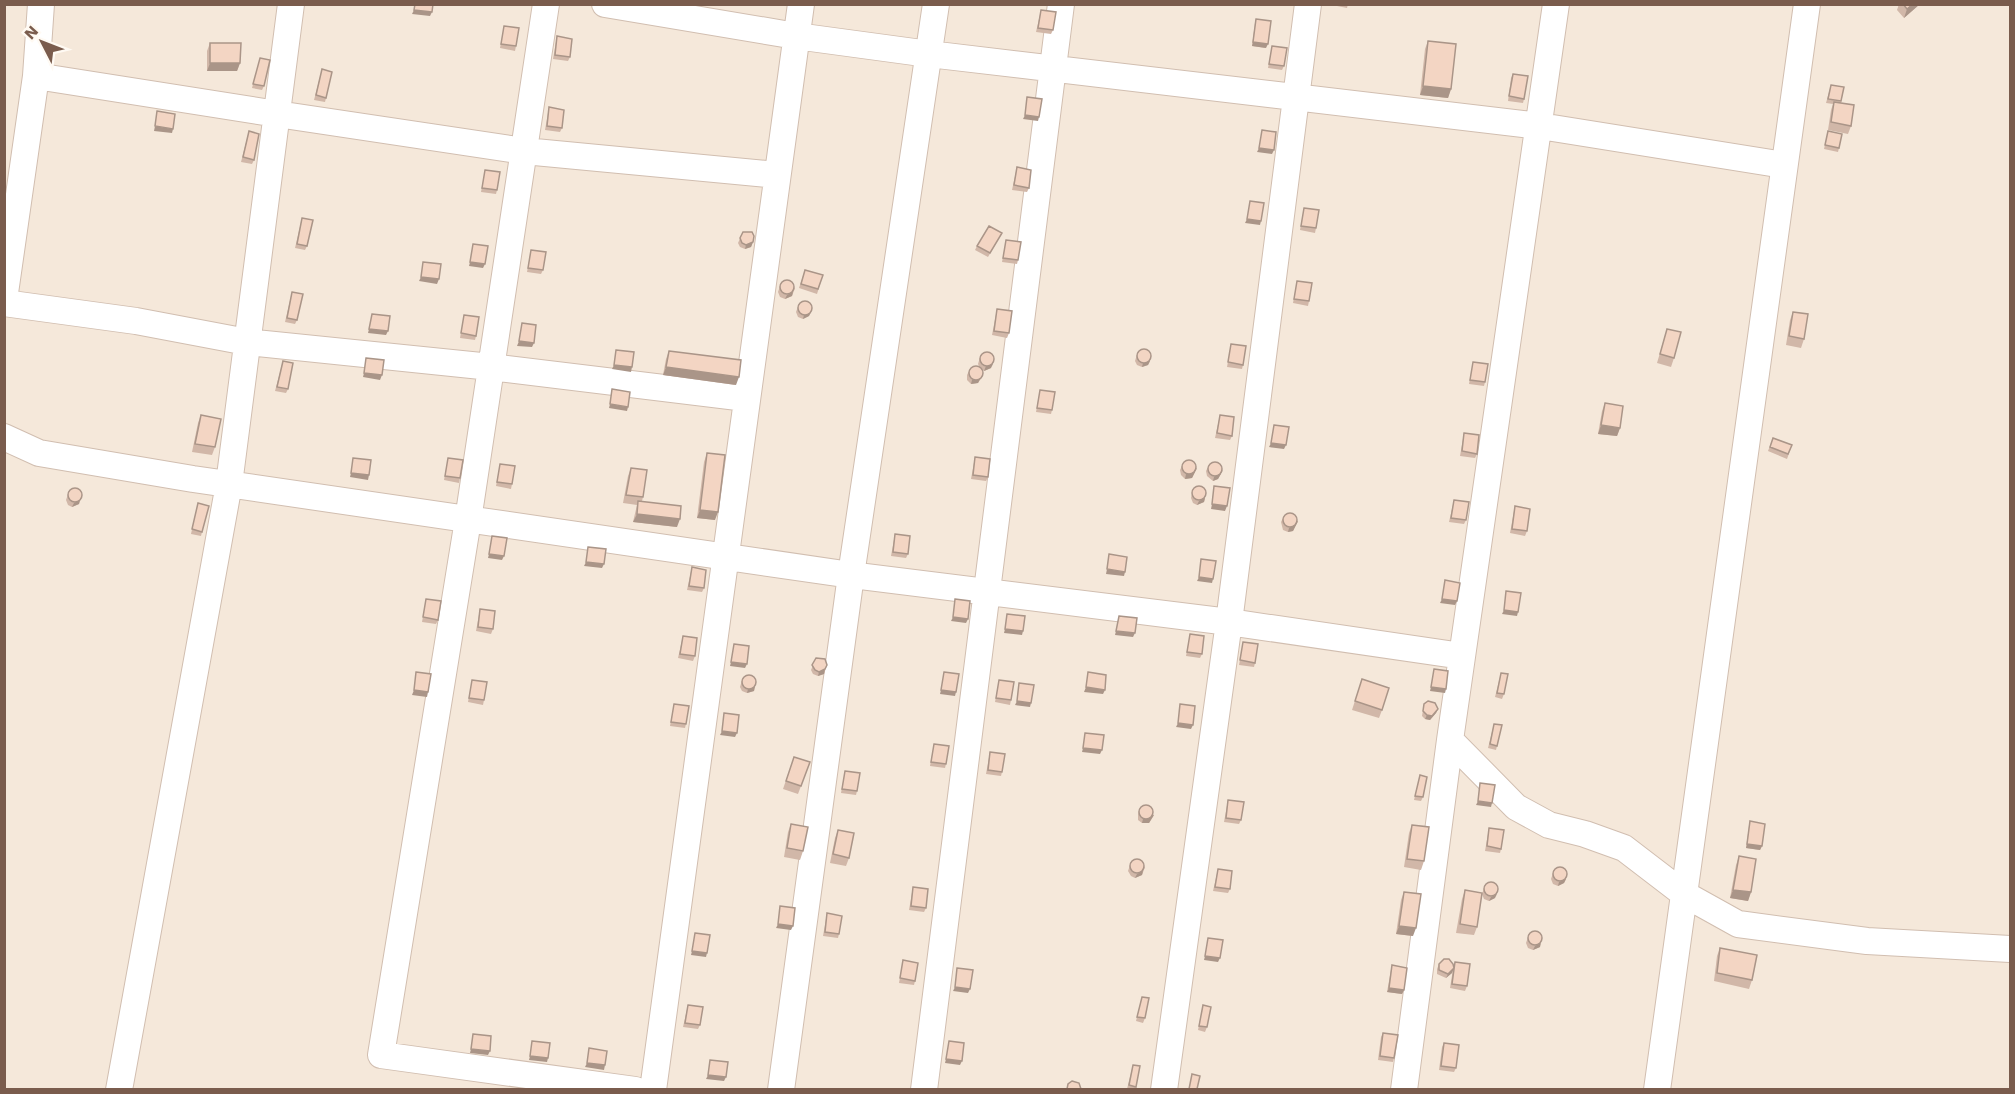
<svg xmlns="http://www.w3.org/2000/svg" width="2015" height="1094" viewBox="0 0 2015 1094" font-family="'Work Sans',sans-serif">
<rect width="100%" height="100%" fill="#fdf6ec"/>
<!-- residential -->
<path fill="#f5e8da" d="M5,5H2010V1089H5Z"/>
<g fill="none" stroke-linecap="round" stroke-linejoin="round">
<!-- minor casing -->
<g stroke="#d1beb0" stroke-width="28">
<path id="minor" d="M546,4L468,520L381,1055L635,1090
M605,4L796,36L929,54L1540,126L1784,165
M36,76L277,114L524,151L777,175
M4,300L36,76L41,4
M4,303L136,321L247,342L491,367L746,398
M4,437L39,453L193,479L851,575L1229,622L1462,656
M1450,740L1516,807L1549,825L1585,834L1624,848L1684,894L1738,924L1867,941L2010,949
M119,1090L229,484L291,4
M653,1090L801,4
M781,1090L851,575L936,4
M924,1090L1061,4
M1164,1090L1229,622L1308,4
M1404,1090L1450,740L1556,4
M1657,1090L1807,4"/>
</g>
<!-- minor -->
<use href="#minor" stroke="#fff" stroke-width="26"/>
</g>
<!-- wall -->
<path fill="#d1b7a8" d="M1332,4H1348L1347,8L1332,5Z
M1899,4H1920L1904,18L1897,10Z
M1041,10L1053,30L1051,34L1036,32Z
M1256,19L1266,48L1252,46L1255,23Z
M504,26L516,46L515,51L500,48Z
M557,36L570,57L568,61L553,59Z
M1428,41L1451,89L1448,98L1420,95L1425,49Z
M210,43L240,63L237,71H207V51Z
M1272,46L1284,66L1282,70L1268,68Z
M260,58L264,86L262,90L252,88Z
M322,69L326,98L325,102L314,100Z
M1513,74L1524,99L1523,103L1508,101L1511,78Z
M1831,85L1844,87L1841,103L1851,126L1848,134L1828,130L1831,110L1833,104L1826,103Z
M549,107L562,128L560,132L545,130Z
M249,131L254,160L252,164L241,162Z
M1828,131L1839,148L1838,152L1824,149Z
M1017,167L1029,188L1027,192L1012,190Z
M485,170L497,190L496,194L481,192Z
M1304,208L1316,228L1315,233L1300,230Z
M302,218L307,246L305,250L295,248Z
M743,232L753,242L751,247L745,249L740,247L738,243Z
M1002,233L988,257L975,250L977,246Z
M1006,240L1018,260L1017,264L1002,262Z
M531,250L543,270L541,274L527,272Z
M805,270L823,275L817,294L799,288Z
M1297,281L1309,301L1308,306L1293,303Z
M781,283L795,288L792,296L785,299L780,297L778,292Z
M292,292L297,320L295,324L285,322Z
M799,304L812,308L809,316L803,319L798,317L796,312Z
M997,309L1009,333L1007,338L992,335Z
M1793,312L1804,339L1801,348L1786,345L1790,320Z
M464,315L476,336L475,340L460,338Z
M1667,329L1674,358L1671,367L1657,363Z
M1231,344L1243,365L1242,369L1227,367Z
M669,351L736,385L663,375L666,359Z
M1138,351L1150,361L1148,365L1142,367L1137,365L1135,361Z
M981,354L991,368L984,371L982,369V377L978,383L971,384L967,380V375L969,371L980,368L978,364Z
M283,361L288,389L286,393L275,391Z
M1473,362L1485,382L1484,386L1469,384Z
M1040,390L1052,410L1051,414L1036,412Z
M1605,403L1620,428L1617,436L1598,434L1602,411Z
M201,415L215,447L212,455L192,452L198,423Z
M1220,415L1232,436L1230,440L1215,438Z
M1464,433L1477,454L1475,458L1460,456Z
M1773,438L1792,445L1787,459L1768,451Z
M707,453L715,520L697,518L704,462Z
M975,457L988,477L986,481L971,479Z
M448,458L460,478L459,483L444,480Z
M500,464L512,484L511,489L496,486Z
M1182,466L1195,472L1192,478L1185,479L1181,475L1180,470Z
M1208,467L1221,474L1218,479L1213,481L1207,476L1206,471Z
M631,468L643,497L642,501L677,527L633,522L637,505L623,503L628,476Z
M1193,489L1205,498L1204,502L1197,505L1193,503L1191,498Z
M69,491L80,500L79,504L72,507L68,505L66,500Z
M1454,500L1466,520L1464,524L1449,522Z
M198,503L202,532L201,536L191,534Z
M1515,506L1527,531L1525,536L1510,533L1514,511Z
M1283,518L1298,521L1293,531L1288,532L1283,530L1281,522Z
M895,534L908,554L906,558L891,556Z
M692,567L704,588L702,592L687,590Z
M426,599L438,620L436,624L422,622Z
M480,609L493,629L491,634L476,631Z
M1190,634L1202,654L1200,658L1186,656Z
M683,636L695,656L693,661L678,658Z
M1243,642L1255,663L1254,667L1239,665Z
M816,658L827,665L824,674L818,676L813,674L811,670Z
M1501,673L1504,694L1502,699L1495,697Z
M743,677L755,686L754,691L747,693L742,691L740,687Z
M1362,679L1382,710L1379,718L1352,710Z
M472,680L484,700L483,705L468,702Z
M999,680L1011,700L1010,705L995,702Z
M674,704L686,724L685,728L670,726Z
M1424,704L1438,709L1436,713L1430,720L1425,719L1422,716Z
M1494,724L1497,746L1496,750L1488,748Z
M934,744L946,764L945,768L930,766Z
M990,752L1002,772L1001,776L986,774Z
M794,757L810,762L798,794L783,789Z
M845,771L857,791L856,795L841,793Z
M1420,775L1423,797L1421,801L1414,800Z
M1228,800L1241,820L1239,824L1224,822Z
M1139,810L1154,815L1149,823H1142L1138,820V814Z
M1750,821L1762,846L1760,850L1746,848L1749,826Z
M791,824L803,851L800,860L784,857L788,832Z
M1412,825L1424,861L1421,870L1404,867L1409,833Z
M1489,828L1501,849L1500,853L1485,851Z
M838,830L849,858L846,866L830,863L835,838Z
M1739,856L1751,892L1748,901L1730,898L1736,865Z
M1131,862L1145,867L1142,875L1135,878L1131,876L1128,871Z
M1218,869L1230,889L1228,893L1213,891Z
M1554,870L1566,879L1564,883L1558,886L1553,884L1551,879Z
M1485,885L1495,898L1489,901L1484,899L1482,894Z
M913,887L926,908L924,912L909,910Z
M1465,890L1477,927L1474,935L1456,933L1462,899Z
M1404,892L1413,936L1396,934L1401,900Z
M827,913L839,934L838,938L823,936Z
M1529,934L1540,947L1533,950L1528,948L1526,943Z
M1720,948L1752,980L1749,989L1714,981L1717,956Z
M903,960L915,981L914,985L899,983Z
M1455,962L1467,986L1465,991L1450,988L1453,969L1452,973L1446,978L1437,974V969L1439,964L1453,968Z
M1392,965L1404,990L1402,994L1387,992L1391,970Z
M1142,997L1145,1018L1143,1023L1136,1021Z
M688,1005L700,1025L698,1029L683,1027Z
M1203,1005L1207,1027L1205,1032L1198,1030Z
M1383,1033L1394,1058L1393,1062L1378,1060L1381,1037Z
M1444,1043L1456,1068L1454,1072L1439,1070L1442,1047Z
M1133,1065L1136,1087L1135,1089H1127Z"/>
<!-- shaded-wall -->
<path fill="#aa9588" d="M1913,4H1920L1904,18L1907,9Z
M414,10L432,12L430,16L412,14Z
M1253,42L1268,44L1266,48L1252,46Z
M210,63H240L237,71H207Z
M1423,86L1451,89L1448,98L1420,95Z
M1025,115L1039,117L1038,121L1023,119Z
M155,126L173,129L172,133L154,131Z
M1259,148L1274,150L1272,154L1257,152Z
M1247,219L1261,221L1260,225L1245,223Z
M753,242L751,247L745,249L746,245Z
M470,262L485,264L483,268L469,266Z
M421,277L439,279L437,284L419,281Z
M793,292L792,296L785,299L787,295Z
M811,312L809,316L803,319L804,315Z
M369,329L388,331L386,335L368,333Z
M519,341L534,343L532,347L517,346Z
M1150,361L1148,365L1142,367L1143,363Z
M993,364L991,368L984,371L986,366Z
M614,365L632,367L631,372L612,369Z
M666,367L739,377L736,385L663,375Z
M364,373L382,375L380,380L363,377Z
M983,373L978,383L971,384L972,380Z
M610,404L628,407L627,411L609,408Z
M1601,425L1620,428L1617,436L1598,434Z
M1271,443L1286,445L1284,449L1269,447Z
M1197,468L1192,478L1185,479L1186,474Z
M1223,470L1218,479L1213,481L1214,477Z
M351,473L369,475L368,480L350,477Z
M1205,498L1204,502L1197,505L1199,501Z
M80,500L79,504L72,507L74,503Z
M1212,504L1227,506L1225,511L1211,509Z
M700,510L718,512L715,520L697,518Z
M637,514L680,519L677,527L633,522Z
M1298,521L1293,531L1288,532L1289,528Z
M489,554L504,556L502,560L488,558Z
M586,562L604,564L602,568L584,566Z
M1107,569L1125,572L1124,576L1106,574Z
M1199,577L1213,579L1212,583L1197,581Z
M1442,599L1457,601L1455,605L1440,603Z
M1504,610L1518,612L1517,616L1502,614Z
M953,617L968,619L966,623L951,621Z
M1005,629L1023,631L1022,635L1004,633Z
M1116,631L1135,633L1133,637L1115,635Z
M731,662L747,664L745,668L730,666Z
M825,669L824,674L818,676L819,672Z
M755,686L754,691L747,693L748,689Z
M1086,687L1105,690L1103,694L1084,692Z
M1431,687L1446,689L1445,693L1430,691Z
M414,690L428,692L427,697L412,695Z
M941,690L956,692L955,696L940,694Z
M1017,701L1031,703L1030,707L1015,705Z
M1438,709L1436,713L1430,720L1425,719L1427,715Z
M1178,723L1193,725L1191,729L1176,727Z
M722,731L737,733L735,737L720,735Z
M1083,748L1102,750L1100,754L1082,752Z
M1478,801L1492,803L1491,807L1476,805Z
M1154,815L1149,823H1142L1143,819Z
M1747,844L1762,846L1760,850L1746,848Z
M1143,871L1142,875L1135,878L1137,874Z
M1566,879L1564,883L1558,886L1559,882Z
M1733,890L1751,892L1748,901L1730,898Z
M1497,894L1495,898L1489,901L1491,897Z
M778,924L793,926L791,930L776,928Z
M1399,926L1416,928L1413,936L1396,934Z
M1541,943L1540,947L1533,950L1535,946Z
M692,951L707,953L706,957L691,955Z
M1205,956L1220,958L1218,962L1204,960Z
M1454,968L1452,973L1446,978L1448,974Z
M955,987L970,989L968,993L953,991Z
M1389,988L1404,990L1402,994L1387,992Z
M471,1049L490,1051L488,1055L470,1053Z
M530,1056L548,1058L547,1062L529,1060Z
M946,1059L962,1061L960,1065L945,1063Z
M587,1063L605,1065L604,1070L585,1067Z
M708,1075L726,1077L724,1081L706,1079Z"/>
<!-- building -->
<path fill="#f3d5c3" stroke="#aa9588" stroke-width="1.5" d="M415,4H433L432,12L414,10Z
M1903,4H1913L1907,9Z
M1041,10L1056,12L1053,30L1038,28Z
M1256,19L1271,21L1268,44L1253,42Z
M504,26L519,28L516,46L501,44Z
M557,36L572,39L570,57L555,55Z
M1428,41L1456,44L1451,89L1423,86Z
M210,43H241L240,63H210Z
M1272,46L1287,48L1284,66L1269,64Z
M260,58L270,60L264,86L253,84Z
M322,69L332,72L326,98L316,95Z
M1513,74L1528,76L1524,99L1509,96Z
M1831,85L1844,87L1841,101L1828,99Z
M1027,97L1042,99L1039,117L1025,115Z
M1834,102L1854,105L1851,126L1831,122Z
M549,107L564,110L562,128L547,126Z
M157,111L175,114L173,129L155,126Z
M1262,130L1276,132L1274,150L1259,148Z
M249,131L259,134L254,160L243,157Z
M1828,131L1842,134L1839,148L1825,145Z
M1017,167L1031,170L1029,188L1014,185Z
M485,170L500,172L497,190L482,188Z
M1250,201L1264,203L1261,221L1247,219Z
M1304,208L1319,210L1316,228L1301,226Z
M302,218L313,220L307,246L297,244Z
M989,226L1002,233L990,253L977,246Z
M743,232H752L754,236L753,242L746,245L742,243L740,238Z
M1006,240L1021,242L1018,260L1003,258Z
M473,244L488,246L485,264L470,262Z
M531,250L546,252L543,270L528,268Z
M423,262L441,264L439,279L421,277Z
M805,270L823,275L818,289L801,284Z
M780 287a7 7 0 1 1 14 0a7 7 0 1 1-14 0Z
M1297,281L1312,283L1309,301L1294,299Z
M292,292L303,294L297,320L287,318Z
M798 308a7 7 0 1 1 14 0a7 7 0 1 1-14 0Z
M997,309L1012,311L1009,333L994,331Z
M1793,312L1808,314L1804,339L1789,336Z
M372,314L390,316L388,331L369,329Z
M464,315L479,317L476,336L461,333Z
M522,323L536,325L534,343L519,341Z
M1667,329L1681,332L1674,358L1660,354Z
M1231,344L1246,346L1243,365L1228,362Z
M1137 356a7 7 0 1 1 14 0a7 7 0 1 1-14 0Z
M616,350L634,352L632,367L614,365Z
M669,351L741,360L739,377L666,367Z
M980 359a7 7 0 1 1 14 0a7 7 0 1 1-14 0Z
M366,358L384,360L382,375L364,373Z
M283,361L293,363L288,389L277,387Z
M1473,362L1488,364L1485,382L1470,380Z
M969 373a7 7 0 1 1 14 0a7 7 0 1 1-14 0Z
M612,389L630,392L628,407L610,404Z
M1040,390L1055,392L1052,410L1037,408Z
M1605,403L1623,406L1620,428L1601,425Z
M201,415L221,419L215,447L195,444Z
M1220,415L1234,417L1232,436L1217,433Z
M1274,425L1289,427L1286,445L1271,443Z
M1464,433L1479,435L1477,454L1462,451Z
M1773,438L1792,445L1788,454L1770,447Z
M707,453L725,455L718,512L700,510Z
M975,457L990,459L988,477L973,475Z
M353,458L371,460L369,475L351,473Z
M448,458L463,460L460,478L445,476Z
M1182 467a7 7 0 1 1 14 0a7 7 0 1 1-14 0Z
M1208 469a7 7 0 1 1 14 0a7 7 0 1 1-14 0Z
M500,464L515,466L512,484L497,482Z
M631,468L647,470L643,497L626,495Z
M1192 493a7 7 0 1 1 14 0a7 7 0 1 1-14 0Z
M1214,486L1230,488L1227,506L1212,504Z
M68 495a7 7 0 1 1 14 0a7 7 0 1 1-14 0Z
M1454,500L1469,502L1466,520L1451,518Z
M638,501L681,506L680,519L637,514Z
M198,503L209,506L202,532L192,529Z
M1515,506L1530,509L1527,531L1512,529Z
M1283 520a7 7 0 1 1 14 0a7 7 0 1 1-14 0Z
M895,534L910,536L908,554L893,552Z
M492,536L507,538L504,556L489,554Z
M588,547L606,549L604,564L586,562Z
M1109,554L1127,557L1125,572L1107,569Z
M1201,559L1216,561L1213,579L1199,577Z
M692,567L706,570L704,588L689,586Z
M1445,580L1460,583L1457,601L1442,599Z
M1506,591L1521,593L1518,612L1504,610Z
M426,599L441,601L438,620L423,617Z
M955,599L970,601L968,619L953,617Z
M480,609L495,611L493,629L478,627Z
M1007,614L1025,616L1023,631L1005,629Z
M1119,616L1137,618L1135,633L1116,631Z
M1190,634L1204,636L1202,654L1187,652Z
M683,636L697,638L695,656L680,654Z
M1243,642L1258,644L1255,663L1240,660Z
M734,644L749,646L747,664L731,662Z
M816,658L825,659L827,665L825,669L819,672L815,670L812,665Z
M1434,669L1448,671L1446,689L1431,687Z
M416,672L431,674L428,692L414,690Z
M944,672L959,674L956,692L941,690Z
M1088,672L1106,675L1105,690L1086,687Z
M1501,673L1508,674L1504,694L1497,693Z
M742 682a7 7 0 1 1 14 0a7 7 0 1 1-14 0Z
M1362,679L1389,688L1382,710L1355,701Z
M472,680L487,682L484,700L469,698Z
M999,680L1014,682L1011,700L996,698Z
M1019,683L1034,685L1031,703L1017,701Z
M1428,701L1435,703L1438,709L1432,716L1427,715L1423,711L1424,704Z
M674,704L689,706L686,724L671,722Z
M1180,704L1195,706L1193,725L1178,723Z
M724,713L739,715L737,733L722,731Z
M1494,724L1502,725L1497,746L1490,744Z
M1085,733L1104,735L1102,750L1083,748Z
M934,744L949,746L946,764L931,762Z
M990,752L1005,754L1002,772L988,770Z
M794,757L810,762L801,786L786,781Z
M845,771L860,773L857,791L842,789Z
M1420,775L1427,777L1423,797L1415,796Z
M1480,783L1495,785L1492,803L1478,801Z
M1228,800L1244,802L1241,820L1226,818Z
M1139 812a7 7 0 1 1 14 0a7 7 0 1 1-14 0Z
M1750,821L1765,824L1762,846L1747,844Z
M791,824L808,827L803,851L787,848Z
M1412,825L1429,827L1424,861L1407,859Z
M1489,828L1504,830L1501,849L1487,846Z
M838,830L854,833L849,858L833,854Z
M1739,856L1756,859L1751,892L1733,890Z
M1130 866a7 7 0 1 1 14 0a7 7 0 1 1-14 0Z
M1553 874a7 7 0 1 1 14 0a7 7 0 1 1-14 0Z
M1218,869L1232,871L1230,889L1215,887Z
M1484 889a7 7 0 1 1 14 0a7 7 0 1 1-14 0Z
M913,887L928,889L926,908L911,906Z
M1465,890L1482,893L1477,927L1460,924Z
M1404,892L1421,894L1416,928L1399,926Z
M780,906L795,908L793,926L778,924Z
M827,913L842,916L839,934L825,932Z
M1528 938a7 7 0 1 1 14 0a7 7 0 1 1-14 0Z
M695,933L710,935L707,953L692,951Z
M1208,938L1223,940L1220,958L1205,956Z
M1720,948L1757,955L1752,980L1717,973Z
M1444,959H1449L1453,964L1454,968L1448,974L1439,970V964Z
M903,960L918,963L915,981L900,978Z
M1455,962L1470,964L1467,986L1452,984Z
M1392,965L1407,968L1404,990L1389,988Z
M957,968L973,970L970,989L955,987Z
M1142,997L1149,998L1145,1018L1137,1017Z
M688,1005L703,1007L700,1025L685,1023Z
M1203,1005L1211,1007L1207,1027L1199,1026Z
M1383,1033L1398,1035L1394,1058L1380,1056Z
M473,1034L491,1036L490,1051L471,1049Z
M532,1041L550,1043L548,1058L530,1056Z
M949,1041L964,1043L962,1061L946,1059Z
M1444,1043L1459,1045L1456,1068L1441,1066Z
M589,1048L607,1051L605,1065L587,1063Z
M710,1060L728,1062L726,1077L708,1075Z
M1133,1065L1140,1066L1136,1087L1129,1085Z
M1192,1074L1200,1076L1197,1089H1189Z
M1072,1081L1079,1083L1081,1089H1067L1068,1084Z"/>
<!-- border -->
<rect width="2015" height="1094" fill="none" stroke="#7a5c4d" stroke-width="12"/>
<!-- north arrow -->
<g transform="translate(42 42) rotate(312)" stroke="#fffaf3" stroke-width="4.5" paint-order="stroke">
<path d="M0-4.5L10 22L0 15L-10 22Z" fill="#7a5c4d"/>
<text y="-9" font-size="16" font-weight="bold" text-anchor="middle" fill="#7a5c4d">N</text>
</g>
</svg>
